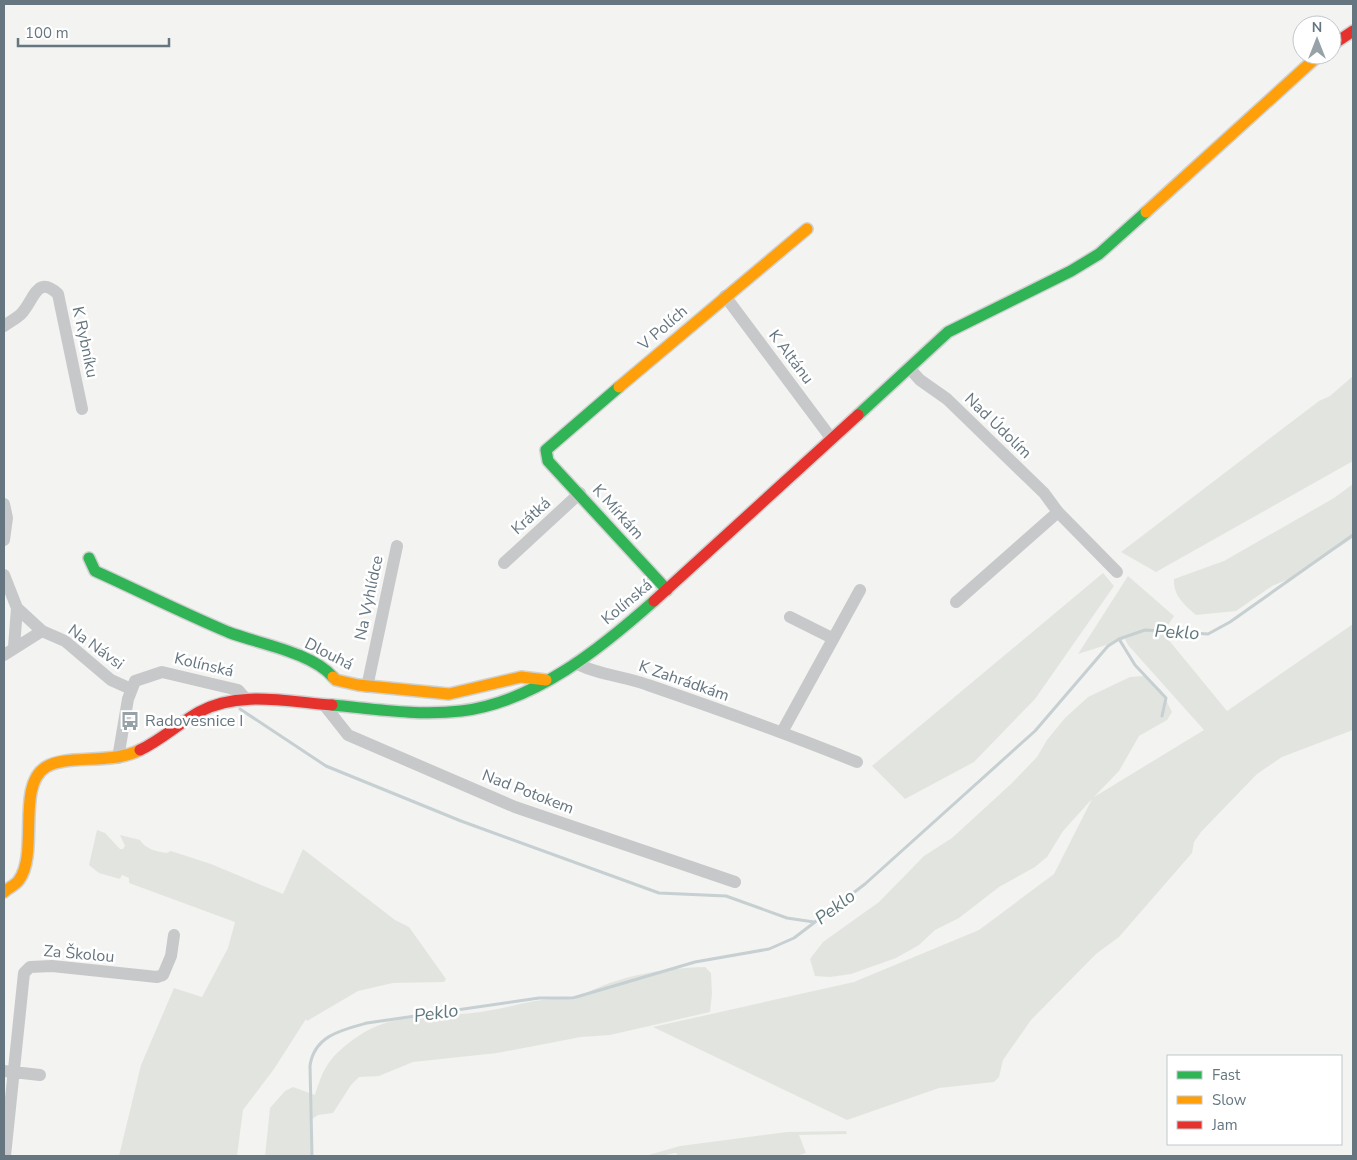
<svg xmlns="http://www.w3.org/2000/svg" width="1357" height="1160" viewBox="0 0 1357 1160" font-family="'Nunito Sans',sans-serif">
<rect width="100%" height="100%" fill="#f3f3f1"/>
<!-- green -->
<path fill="#e2e5df" d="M1353,376V461L1156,572L1121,552L1319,401L1330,396Z
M1353,484V538L1291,578L1272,586L1236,611L1196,615C1185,605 1173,596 1174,579L1224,561L1334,498Z
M1103,573L1114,586L1035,699L974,762L905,799L872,766Z
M1128,576L1174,616L1163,633L1227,711L1353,624V730L1282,757L1257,774L1201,832L1194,842L1192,853L1119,937L1096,954L1031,1020L1003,1060L999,1077L994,1082L939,1088L847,1120L653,1027L854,982L979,930L1054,874L1092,799L1063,831L1047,857L1035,867L999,887L959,918L935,930L919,945L896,958L851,974L830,977L815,976L810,959L823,942L879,902L924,856L952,838L1012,783L1037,757L1047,740L1065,718L1088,697L1130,677L1144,676L1161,690L1172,712L1167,720L1139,736L1119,771L1094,797L1204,730L1128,645L1125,639L1078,654Z
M97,830L105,833L120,849H123L125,846L120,835L140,840C145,849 156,851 166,853L171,851L211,864L283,894L303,849L395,920L409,927L446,979L444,982L393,983L358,991L307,1021L306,1019L274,1069L243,1110L237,1156H119L141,1065L174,988L202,997L228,948L235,922L129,883V878L122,875L120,879L99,873L89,865Z
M705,967L711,973L712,994L710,1012L610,1035L581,1037L497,1053L413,1062L379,1076L359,1077L351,1085L333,1113L318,1115L312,1119L311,1156H265L270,1108L285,1091L293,1087L315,1095C323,1069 328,1059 350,1042C392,1009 431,1019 480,1012C512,1008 542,995 574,1000C611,977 661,968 705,967Z
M846,1131L847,1134L799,1135L806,1153L796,1156H678L676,1153L660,1156H645L680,1146L787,1132Z"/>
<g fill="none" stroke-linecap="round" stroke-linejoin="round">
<!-- stream -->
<path stroke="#c6cfd1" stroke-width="3" d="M1119,639L1135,665L1166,698L1162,716
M240,709L326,766L461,821L659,893L726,896L787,918L814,922
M312,1156L310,1066C314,1036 341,1030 367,1023L539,998H573L695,962L769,949L794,938L865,884L1035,731L1108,646L1119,639L1145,630L1208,634L1230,622L1353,535"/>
<!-- fast casing -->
<g stroke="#d0d1d1" stroke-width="14">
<path id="fast" d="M619,387L546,450L548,461L667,590
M858,415L948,332L1071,271L1099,254L1146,212
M89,558L95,571C139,591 183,613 228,632C259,644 311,652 333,677
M332,705C375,709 418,716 461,711C535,702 601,648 654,601"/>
</g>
<!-- slow casing -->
<g stroke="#d0d1d1" stroke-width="14">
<path id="slow" d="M1146,212L1319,55
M619,387L807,229
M333,677L336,680L358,685L449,694L521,677L546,680
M4,892C8,888 16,885 19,880C39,853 16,785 46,767C67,754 110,765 140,750"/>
</g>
<!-- jam casing -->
<g stroke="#d0d1d1" stroke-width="14">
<path id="jam" d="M1332,45L1353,31
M654,601L858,415
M140,750C161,740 178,724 199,712C239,690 288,702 332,705"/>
</g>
<!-- street -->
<path stroke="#c7c8c9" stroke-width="12" d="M725,296L831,438
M4,326C9,322 16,319 21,314C34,301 36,274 58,294L82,409
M910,369L920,380L947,399L1044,493L1058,512L1117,572
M4,504L7,518L4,540
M504,563L580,493
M4,575L17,608L42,631
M956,602L1058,512
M790,617L832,638
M14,647L17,608
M4,655L42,631L65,641L111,680L131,689
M575,663C598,675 624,676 648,685C718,709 788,734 857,762
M367,687L397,546
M325,706L348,735L515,807L735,882
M782,732L860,590
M118,758L128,699L135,681L162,672L238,690L245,698
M4,1071L40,1075
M5,1156L24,973L30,967L52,966L157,977L163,975L171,956L174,935"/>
<!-- fast -->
<use href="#fast" stroke="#30b455" stroke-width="11"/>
<!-- slow -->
<use href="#slow" stroke="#ff9f0a" stroke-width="11"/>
<!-- jam -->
<use href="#jam" stroke="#e5322d" stroke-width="11"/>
</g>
<!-- icons -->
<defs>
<g id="bus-bare" transform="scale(1.5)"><path d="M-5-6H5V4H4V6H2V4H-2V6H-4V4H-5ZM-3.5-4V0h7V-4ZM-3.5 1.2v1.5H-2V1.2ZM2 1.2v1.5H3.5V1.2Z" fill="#97a2a8" stroke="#fff" stroke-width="2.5" paint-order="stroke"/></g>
</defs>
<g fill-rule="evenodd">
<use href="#bus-bare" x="130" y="721"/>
</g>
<g text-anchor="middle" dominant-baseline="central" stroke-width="5" stroke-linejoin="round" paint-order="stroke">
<!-- street labels -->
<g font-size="16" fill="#657680" stroke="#fff">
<text transform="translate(663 328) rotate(-41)">V Polích</text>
<text transform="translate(85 342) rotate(78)">K Rybníku</text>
<text transform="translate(791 357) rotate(53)">K Altánu</text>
<text transform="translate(998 426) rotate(44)">Nad Údolím</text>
<text transform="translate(618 512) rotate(48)">K Mírkám</text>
<text transform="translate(531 516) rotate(-42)">Krátká</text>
<text transform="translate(369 598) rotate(-78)">Na Vyhlídce</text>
<text transform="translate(627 602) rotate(-40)">Kolínská</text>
<text transform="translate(96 647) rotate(36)">Na Návsi</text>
<text transform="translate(329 654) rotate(27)">Dlouhá</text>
<text transform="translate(204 665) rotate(13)">Kolínská</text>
<text transform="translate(684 681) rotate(19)">K Zahrádkám</text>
<text transform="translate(528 792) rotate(21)">Nad Potokem</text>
<text transform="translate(79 954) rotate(5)">Za Školou</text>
</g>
<!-- poi labels -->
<g font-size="16" fill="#657680" stroke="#fff" text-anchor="start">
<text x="145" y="721">Radovesnice I</text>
</g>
<!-- water labels -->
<g font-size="18" font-style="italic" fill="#60787d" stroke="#fff">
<text transform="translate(1177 632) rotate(3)">Peklo</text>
<text transform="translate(835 907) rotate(-37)">Peklo</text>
<text transform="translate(436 1013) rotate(-8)">Peklo</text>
</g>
</g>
<!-- border -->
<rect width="1357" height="1160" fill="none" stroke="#657680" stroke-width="10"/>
<!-- legend -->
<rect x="1167" y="1055" width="175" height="90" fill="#ffffff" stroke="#c1c8cc"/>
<rect x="1177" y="1071" width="25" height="8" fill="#30b455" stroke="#c1c8cc"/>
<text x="1212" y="1080" font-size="15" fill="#657680">Fast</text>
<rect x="1177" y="1096" width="25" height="8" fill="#ff9f0a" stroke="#c1c8cc"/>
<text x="1212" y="1105" font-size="15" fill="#657680">Slow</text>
<rect x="1177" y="1121" width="25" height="8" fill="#e5322d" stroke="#c1c8cc"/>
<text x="1212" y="1130" font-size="15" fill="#657680">Jam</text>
<!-- north arrow -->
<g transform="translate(1317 40)"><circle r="24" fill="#ffffff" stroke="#c1c8cc"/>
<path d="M0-4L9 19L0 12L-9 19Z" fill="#97a2a8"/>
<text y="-8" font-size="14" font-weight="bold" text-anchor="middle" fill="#657680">N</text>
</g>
<!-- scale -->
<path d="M18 38v8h151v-8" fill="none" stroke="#657680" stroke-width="2.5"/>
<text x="25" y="38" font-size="15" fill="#657680" stroke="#ffffff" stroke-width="4" paint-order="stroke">100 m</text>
</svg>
